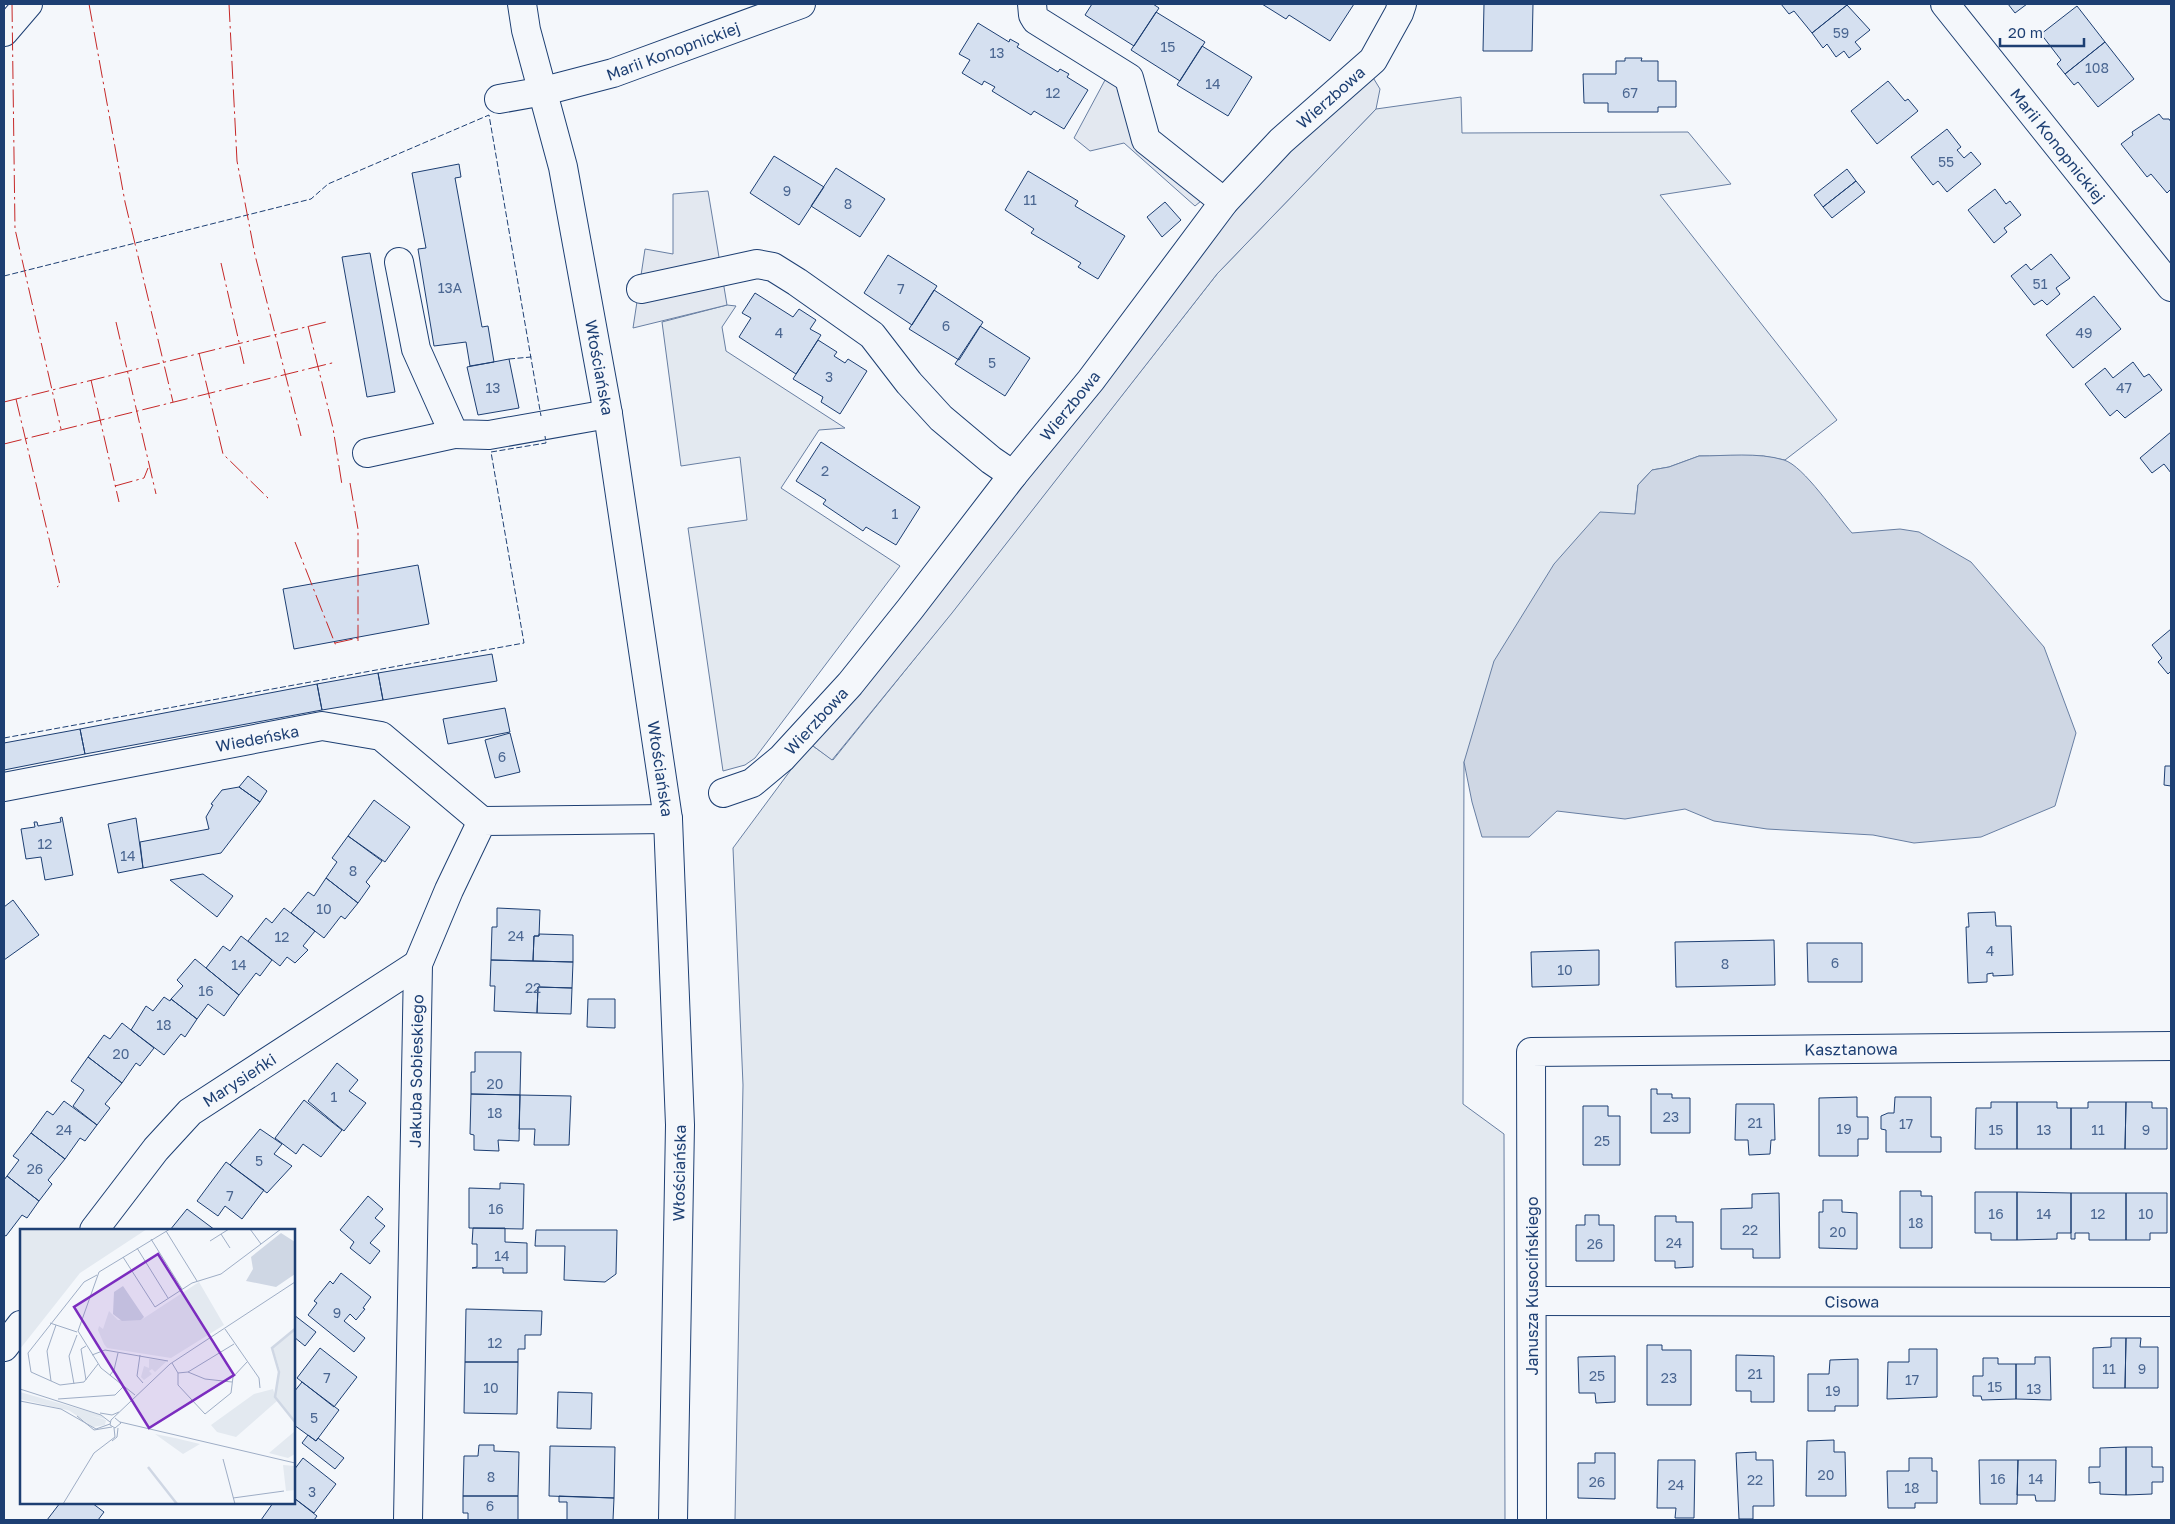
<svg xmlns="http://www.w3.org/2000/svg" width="2175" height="1524" viewBox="0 0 2175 1524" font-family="'Golos Text',sans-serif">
<rect width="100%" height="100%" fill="#f4f7fb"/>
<!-- green -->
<path fill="#e3e9f0" stroke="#687fa3" d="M1461,97L1462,133L1688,132L1731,184L1660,195L1837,420L1785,460L1763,456H1699L1669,467L1652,470L1638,485L1635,514L1464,762L1463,1104L1504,1134L1505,1520H735L743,1085L733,848L810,744L833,760L945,621L1217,274L1376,109Z
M727,305L736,306L722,327L726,351L845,428L819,430L781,488L900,566L755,758L745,765L723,771L688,528L747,520L740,457L681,466L662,322Z"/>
<!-- parking -->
<path fill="#e3e8f0" stroke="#687fa3" d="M1366,66L1380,89L1376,109L1217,274L952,613L832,760L801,737L1219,209Z
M1112,67L1146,140L1212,192L1195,206L1124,143L1090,151L1074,138Z
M708,191L727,305L633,328L645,249L673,254V194Z"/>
<!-- water -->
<path fill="#cfd7e4" stroke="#687fa3" d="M1699,456C1726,456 1758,452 1784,460C1804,466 1836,515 1852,533L1900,529L1919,532L1971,562L2044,647L2076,733L2055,806L1981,837L1914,843L1873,835L1767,829L1714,821L1685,809L1625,819L1557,811L1529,837H1482L1472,802L1464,762L1494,661L1554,564L1600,512L1635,514L1638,485L1652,470L1669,467Z"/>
<!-- building -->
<path fill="#d5e0f0" stroke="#1d3f73" d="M1092,4H1153L1159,8L1134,46L1085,15Z
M1262,4H1354L1330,41L1289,15L1286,19Z
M1484,4H1533L1532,51H1483Z
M1781,4H1846L1847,5L1812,33L1794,11L1789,14Z
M2008,4H2027L2015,13Z
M1847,5L1870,30L1855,42L1861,49L1849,58L1844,51L1836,57L1827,44L1823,48L1812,33Z
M2077,6L2105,42L2065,74L2057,64L2061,60L2041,34Z
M1156,12L1205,42L1180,81L1131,50Z
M978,23L1009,42L1010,39L1019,44L1017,47L1058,72L1060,69L1069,74L1067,77L1088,90L1064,129L1034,111L1031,115L992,91L995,87L984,81L982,85L962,73L970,60L959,54Z
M2105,42L2134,79L2098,107L2078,82L2074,85L2065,74Z
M1202,46L1252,77L1228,116L1177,85Z
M1625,58H1642L1641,61H1658V81H1676V107H1658V112H1608V103H1584L1583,74H1616V61H1625Z
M1888,81L1905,101L1908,99L1918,111L1877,144L1851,111Z
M2159,114L2163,119H2169L2171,122V189L2167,193L2151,174L2147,177L2121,144L2133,135L2132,132Z
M1947,129L1961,147L1957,150L1964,158L1971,152L1981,164L1947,192L1938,181L1933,185L1911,157Z
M774,156L824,187L799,225L750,193Z
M459,164L461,177L455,178L482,327L488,326L494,362L470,366L466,342L434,346L418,249L426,248L412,173Z
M836,168L885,199L860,237L811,206Z
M1847,169L1856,181L1823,207L1814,195Z
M1028,171L1078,201L1075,206L1125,236L1098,279L1078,267L1081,263L1031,233L1034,229L1005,210Z
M1856,181L1865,192L1832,218L1823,207Z
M1995,189L2006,204L2010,201L2021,215L2004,228L2007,232L1994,243L1968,210Z
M1165,202L1181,220L1162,237L1147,217Z
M370,253L395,392L367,397L342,257Z
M2051,254L2070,278L2056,288L2060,294L2047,305L2042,300L2034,305L2011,276L2026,264L2031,270Z
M888,255L937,286L912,325L864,293Z
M934,290L983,322L959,360L909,329Z
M755,293L793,317L799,309L816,320L810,329L821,335L796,374L739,337L751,318L742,313Z
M2094,296L2121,329L2073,368L2046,335Z
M980,326L1030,358L1005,396L955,364Z
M818,340L837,352L834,356L845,363L848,359L867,371L840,414L821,402L823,397L793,379Z
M509,359L519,408L478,415L467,367Z
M2133,362L2144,377L2149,374L2162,390L2125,418L2117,410L2110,416L2085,384L2105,368L2113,378Z
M2171,432V473L2164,464L2152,473L2140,458Z
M821,442L920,507L896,545L866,527L863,531L823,504L826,500L796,481Z
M418,565L429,624L294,649L283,589Z
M2171,629V671L2168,674L2158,662L2162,658L2152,645Z
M492,654L497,681L383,700L378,673Z
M378,673L383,700L322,710L317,684Z
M317,684L322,710L85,754L80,729Z
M505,708L510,732L448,744L443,719Z
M80,729L85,754L4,770V743Z
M510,733L520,772L495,778L485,740Z
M2165,766H2171V786L2164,785Z
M248,776L267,791L260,802L239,787Z
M239,787L260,802L221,853L143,868L140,842L209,829L206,817L213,805L211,804L222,790Z
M374,800L410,827L385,862L348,836Z
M62,817L73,875L45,880L41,857L26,859L21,829L35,827L34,822H37L38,826L61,822L60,818Z
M136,818L143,868L118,873L108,824Z
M348,836L382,861L366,882L370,886L358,903L326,878L337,862L332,858Z
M203,874L233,896L217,917L170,880Z
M326,878L358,903L345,919L341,916L324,938L291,913L308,892L314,896Z
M13,900L39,935L4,960V907Z
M284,908L315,931L303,946L308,950L295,963L287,957L280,966L248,941L266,918L272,923Z
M497,908L540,910L539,936H534L533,961L491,960L492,927H497Z
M1995,912L1996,926H2011L2013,975L1993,976V973L1987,974V982L1968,983L1966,927H1969L1968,913Z
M539,934L573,935V962L533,961L534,936H539Z
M241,936L272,960L260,976L256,973L239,995L206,968L223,946L230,951Z
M1774,940L1775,985L1676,987L1675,942Z
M1807,943H1862V982H1808Z
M1599,950V985L1532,987L1531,952Z
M195,959L239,995L224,1016L208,1004L197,1019L171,999L183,986L177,980Z
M491,960L573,962L572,988L538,987L537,1013L494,1011L495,986H490Z
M538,987L572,988L571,1014L537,1013Z
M164,997L170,1001L171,999L197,1019L185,1037L181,1034L164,1055L131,1030L146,1006L153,1011Z
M588,999H615V1028L587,1027Z
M122,1023L154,1048L140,1066L136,1063L122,1083L88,1057L104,1035L110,1039Z
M475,1052H521L520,1095L471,1094V1072H475Z
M88,1057L122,1083L105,1104L110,1108L97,1125L73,1106L84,1090L71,1081Z
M337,1063L358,1080L349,1091L366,1103L344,1131L308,1101Z
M1651,1089H1657V1094H1672V1098H1690V1133H1651Z
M471,1094L520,1095L519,1141L498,1140L499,1151L474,1150V1135L470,1134Z
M520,1095L571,1096L569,1145H534L535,1129H519Z
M1857,1097V1117H1868V1139H1858V1156H1819V1098Z
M1895,1097H1931V1137H1941V1152H1886V1130L1881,1129V1116L1888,1113H1894Z
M304,1100L342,1130L321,1157L303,1144L296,1154L275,1138Z
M64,1101L97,1125L85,1141L80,1138L65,1159L31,1133L47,1111L53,1115Z
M1991,1102H2017V1149H1975L1976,1108H1991Z
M2017,1102H2057V1108H2071V1149H2017Z
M2088,1102H2126L2125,1149H2071V1108H2088Z
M2126,1102H2152V1108H2167V1149H2125Z
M1736,1104H1774L1775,1140H1771L1770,1154L1749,1155L1748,1140H1735Z
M1583,1106H1608V1116H1620V1165H1583Z
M260,1129L282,1144L274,1154L292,1166L267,1193L230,1165Z
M31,1133L65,1159L48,1180L52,1184L39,1201L7,1176L19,1160L13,1156Z
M226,1162L264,1190L242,1219L225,1206L218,1216L197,1201Z
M7,1176L39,1201L27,1218L22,1215L6,1236L4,1235V1180Z
M500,1183L524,1184L523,1229L469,1228V1188L500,1189Z
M1900,1191H1921V1196H1932V1248H1900Z
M1975,1192H2017V1240H1991V1233H1975Z
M2017,1192L2071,1193V1233H2057V1239L2017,1240Z
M1779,1193L1780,1258H1753V1249H1721V1209L1752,1208V1194Z
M2071,1193H2126V1240H2089V1233H2075V1239H2071Z
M2126,1193H2167V1233H2150V1240H2126Z
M368,1196L383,1209L375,1218L385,1226L370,1243L380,1251L370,1264L350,1248L354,1242L340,1230Z
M1823,1200H1842V1212L1857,1213V1249L1819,1248V1212H1823Z
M187,1209L215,1230H170Z
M1585,1215H1599V1225H1614V1261H1576V1225H1585Z
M1655,1216H1676V1222H1693V1267L1675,1268V1261H1655Z
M473,1228H505V1242L527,1243V1273H503V1268H472L477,1267V1244H472Z
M536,1230H617L616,1274L605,1282L564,1280L565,1246H535Z
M341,1273L371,1297L363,1308L365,1309L356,1320L350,1314L344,1321L365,1338L354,1352L308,1315L317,1303L314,1301L330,1281L333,1284Z
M466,1309L542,1311L541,1335H525V1349H518V1362H465Z
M294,1315L316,1332L305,1346L294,1337Z
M2111,1338H2126L2125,1388H2093V1348L2111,1347Z
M2126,1338H2141L2140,1347H2158V1388H2125Z
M1647,1345H1662V1350H1691V1405H1647Z
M320,1348L357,1377L334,1407L297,1378Z
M1909,1349H1937V1397L1887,1399L1888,1362H1909Z
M1736,1355L1774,1356V1402H1751V1391H1736Z
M1615,1356V1402L1596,1403L1595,1393H1579L1578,1357Z
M2035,1357H2050L2051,1400L2016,1399V1364H2035Z
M1983,1358H1998V1364H2016V1399L1982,1400L1981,1396H1973V1376H1983Z
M1858,1359V1406H1835V1411H1808V1374H1829L1830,1360Z
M465,1362H518L517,1414L464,1413Z
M302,1382L339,1410L316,1441L294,1425V1392Z
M558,1392L592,1393L591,1429L557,1428Z
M308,1435L316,1441L318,1438L344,1458L335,1469L302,1443Z
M1834,1440V1452H1845L1846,1496H1806L1807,1441Z
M479,1445H494V1451L519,1452L518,1496H463L464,1456H478Z
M550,1446L615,1447L614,1498L549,1496Z
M2126,1447V1495L2100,1494V1482L2089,1483V1467H2100V1448Z
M2126,1447H2152V1467H2163V1482H2152V1494L2126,1495Z
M1756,1452V1460H1773L1774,1506H1753V1519H1739L1736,1453Z
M1595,1453H1615V1499L1578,1498V1463H1595Z
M303,1458L336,1484L314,1513L294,1498V1470Z
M1909,1458H1932V1471H1937V1503H1915V1508H1888L1887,1471H1909Z
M1658,1460H1695L1694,1518H1675L1676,1508H1657Z
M1979,1460H2018L2017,1504H1980Z
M2018,1460H2056L2055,1501H2036L2035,1495H2017Z
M463,1496H518V1520H468V1513H463Z
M559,1496L614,1498L613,1520H567V1502H559Z
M294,1498L317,1516L314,1520H261L273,1503H294Z
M60,1503H92L104,1512L98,1520H47Z"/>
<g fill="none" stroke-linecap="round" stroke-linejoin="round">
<!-- minor casing -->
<g stroke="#1d3f73" stroke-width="30">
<g id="minor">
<path d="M1032,4L1033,15L1036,20L1129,78L1146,140L1224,202"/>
<path id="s1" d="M1945,4L2171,287"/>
<path id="s2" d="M499,99L544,91L613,73L801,4"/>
<path d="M399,262L416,349L454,434L489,435L608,414"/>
<path d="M641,289L757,264L773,267L797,282L872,335L909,383L941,418L991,460L1013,475"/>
<path d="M367,453L454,434"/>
<path id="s3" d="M4,787L322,726L381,736L482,821"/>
<path id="s4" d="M723,793L752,783L782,758L850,684L910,609L1013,475L1091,380L1224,202L1281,141L1373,60L1399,13L1402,4"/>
<path id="s5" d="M94,1230L156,1149L190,1112L418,964"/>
<path id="s6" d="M1533,1301L2171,1302"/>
<path d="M4,1347L21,1325"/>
<path id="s7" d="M408,1520L418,964L449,890L482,821L668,819"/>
<path id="s8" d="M1532,1520L1531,1052L2171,1046"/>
</g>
</g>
<!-- major casing -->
<g stroke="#1d3f73" stroke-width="30">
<g id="major">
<path id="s9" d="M522,4L526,30L563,167L608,414L668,819L680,1125L673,1520"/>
<path d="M4,32L28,4"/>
</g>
</g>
<!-- minor -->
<use href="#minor" stroke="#f4f7fb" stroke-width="28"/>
<!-- major -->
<use href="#major" stroke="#f4f7fb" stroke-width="28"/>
<!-- fence -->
<path stroke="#1d3f73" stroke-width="1" stroke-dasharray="6 2.5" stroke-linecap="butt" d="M4,276L311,199L328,184L489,115L541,416
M509,359L531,357L530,355
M4,738L524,643L491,452L546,443L545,436"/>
<!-- power -->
<path stroke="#c62828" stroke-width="1" stroke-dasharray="18 4 2.5 4" stroke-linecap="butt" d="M12,4L15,229L61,429
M89,4L125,202L173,402
M229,4L237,161L255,255L301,436
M221,263L244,364
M116,322L156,494
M308,326L333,428L342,485L341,486
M199,353L223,454L268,498L266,499
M91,380L119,502
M16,399L60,585L57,587
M4,402L326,322
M4,444L336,362
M350,483L358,529V641
M115,486L144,478L148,468
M295,542L336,646
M335,643L358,638"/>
</g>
<g text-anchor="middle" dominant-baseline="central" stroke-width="4" stroke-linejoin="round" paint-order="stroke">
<!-- number labels -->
<g font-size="14" fill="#4b6792">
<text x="1841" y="32">59</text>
<text x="1168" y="46">15</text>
<text x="997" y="52">13</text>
<text x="2097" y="67">108</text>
<text x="1213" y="83">14</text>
<text x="1053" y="92">12</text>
<text x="1630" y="92">67</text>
<text x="1946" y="161">55</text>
<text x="787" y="190">9</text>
<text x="1030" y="199">11</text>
<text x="848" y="203">8</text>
<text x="2040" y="283">51</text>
<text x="450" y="287">13A</text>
<text x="901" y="288">7</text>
<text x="946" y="325">6</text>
<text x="779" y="332">4</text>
<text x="2084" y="332">49</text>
<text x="992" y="362">5</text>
<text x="829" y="376">3</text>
<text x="493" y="387">13</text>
<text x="2124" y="387">47</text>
<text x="825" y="470">2</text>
<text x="895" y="513">1</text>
<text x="502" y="756">6</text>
<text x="45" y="843">12</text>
<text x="128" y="855">14</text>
<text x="353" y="870">8</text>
<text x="324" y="908">10</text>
<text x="516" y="935">24</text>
<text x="282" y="936">12</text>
<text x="1990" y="950">4</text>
<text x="1835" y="962">6</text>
<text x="1725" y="963">8</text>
<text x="239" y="964">14</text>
<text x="1565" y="969">10</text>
<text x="533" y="987">22</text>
<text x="206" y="990">16</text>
<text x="164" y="1024">18</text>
<text x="121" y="1053">20</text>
<text x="495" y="1083">20</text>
<text x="334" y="1096">1</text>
<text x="495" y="1112">18</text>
<text x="1671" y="1116">23</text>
<text x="1755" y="1122">21</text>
<text x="1906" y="1123">17</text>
<text x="1844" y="1128">19</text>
<text x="64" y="1129">24</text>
<text x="1996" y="1129">15</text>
<text x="2044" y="1129">13</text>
<text x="2098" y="1129">11</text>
<text x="2146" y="1129">9</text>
<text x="1602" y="1140">25</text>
<text x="259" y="1160">5</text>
<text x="35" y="1168">26</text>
<text x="230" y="1195">7</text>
<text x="496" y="1208">16</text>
<text x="1996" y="1213">16</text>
<text x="2044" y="1213">14</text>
<text x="2098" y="1213">12</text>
<text x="2146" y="1213">10</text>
<text x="1916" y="1222">18</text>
<text x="1750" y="1229">22</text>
<text x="1838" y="1231">20</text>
<text x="1674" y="1242">24</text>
<text x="1595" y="1243">26</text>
<text x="502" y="1255">14</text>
<text x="337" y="1312">9</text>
<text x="495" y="1342">12</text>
<text x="2109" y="1368">11</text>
<text x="2142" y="1368">9</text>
<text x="1755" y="1373">21</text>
<text x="1597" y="1375">25</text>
<text x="327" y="1377">7</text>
<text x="1669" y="1377">23</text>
<text x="1912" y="1379">17</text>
<text x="1995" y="1386">15</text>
<text x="491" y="1387">10</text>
<text x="2034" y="1388">13</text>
<text x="1833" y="1390">19</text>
<text x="314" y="1417">5</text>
<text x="1826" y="1474">20</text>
<text x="491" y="1476">8</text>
<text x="1998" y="1478">16</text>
<text x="2036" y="1478">14</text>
<text x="1755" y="1479">22</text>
<text x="1597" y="1481">26</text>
<text x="1676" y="1484">24</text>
<text x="1912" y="1487">18</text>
<text x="312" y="1491">3</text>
<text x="490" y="1505">6</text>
</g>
<!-- street labels -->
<g font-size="16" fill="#1d3f73" stroke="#f4f7fb">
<text stroke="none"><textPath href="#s2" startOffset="181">Marii Konopnickiej</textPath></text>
<text stroke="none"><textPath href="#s4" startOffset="930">Wierzbowa</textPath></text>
<text stroke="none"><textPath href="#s1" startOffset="181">Marii Konopnickiej</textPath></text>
<text stroke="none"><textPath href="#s9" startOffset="372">Włościańska</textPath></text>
<text stroke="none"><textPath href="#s4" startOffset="525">Wierzbowa</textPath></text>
<text stroke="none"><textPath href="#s4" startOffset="120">Wierzbowa</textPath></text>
<text stroke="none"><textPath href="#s3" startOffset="258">Wiedeńska</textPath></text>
<text stroke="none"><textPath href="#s9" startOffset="778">Włościańska</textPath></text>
<text stroke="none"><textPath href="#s8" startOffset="788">Kasztanowa</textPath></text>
<text stroke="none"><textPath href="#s7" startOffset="449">Jakuba Sobieskiego</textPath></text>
<text stroke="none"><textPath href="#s5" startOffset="211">Marysieńki</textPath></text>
<text transform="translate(679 1173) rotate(-89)">Włościańska</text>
<text transform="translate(1532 1286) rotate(-90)">Janusza Kusocińskiego</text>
<text stroke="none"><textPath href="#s6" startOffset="319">Cisowa</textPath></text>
</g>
</g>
<!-- overview -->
<g transform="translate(20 1229)">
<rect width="275" height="275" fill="#f4f7fb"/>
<path d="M0,0H127L60,44L0,120ZM179,53L204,96L151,129L87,119L84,115L78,101L79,97L83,100L89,82L98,91H121ZM275,101V192L255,167L260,142L253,119ZM129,130L147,132L135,143L132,140L129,142L132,145L124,151L121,148L124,137L129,139ZM253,160L257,172L216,208L197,203L191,196L234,165ZM0,163L81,186L85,190L0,170ZM47,180L86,191L85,196L73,198ZM275,202V225L268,229L249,224ZM135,205L155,209L180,215L163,225ZM263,236L275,237V261L266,262Z" fill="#e3e9f0"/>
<path d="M261,4L275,13V45L256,58L226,52L233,40L231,28ZM103,57L124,88L121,91L102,92L93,85L94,63Z" fill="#cfd7e4"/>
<path fill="none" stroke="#cfd7e4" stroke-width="2.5" d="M275,100L252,119L259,143L255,168L275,193M128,238L157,275"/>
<path fill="none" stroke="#9eadc5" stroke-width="1" d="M230,0L241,15M146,2L177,52M201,5L210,19M131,10L162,60M190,12L209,0M117,19L148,69M103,28L135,78L172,54L201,45L261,0M77,46L64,53L8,124L11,143L40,156L64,153L78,135M30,94L57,103M205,100L239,149L240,159M66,117L61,120L66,151M72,126L85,121L148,132M120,126L117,147L123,154M152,134L158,144L168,143L214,115M168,143L185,150L212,153M158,144V156L185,185L211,164L213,148L227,133M90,146L94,141L98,124M31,152L27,122L36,96M54,155L49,127L57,106M0,160L81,186L90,193M115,166L81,139L58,102L79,43L150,0M38,170L95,166L104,157M0,172L41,180L76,200L90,195M80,184L92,186L99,183M57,187L74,201L92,198M95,189L101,194L95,199L90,196L91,191L150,135L275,53M100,193L275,234M92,212L97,208L98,199M203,230L215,275M213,269L264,262M43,275L74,224L95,208L94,199"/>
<path fill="#7b2cbf" fill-opacity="0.15" stroke="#7b2cbf" stroke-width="2.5" d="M138,25L214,146L129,199L54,78Z"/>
<rect width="275" height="275" fill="none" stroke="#1d3f73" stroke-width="2.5"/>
</g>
<!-- border -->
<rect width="2175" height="1524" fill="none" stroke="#1d3f73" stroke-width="10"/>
<!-- scale -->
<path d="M2000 38v8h84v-8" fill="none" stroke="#1d3f73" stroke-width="2.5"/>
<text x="2008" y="38" font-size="15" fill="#1d3f73" stroke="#f4f7fb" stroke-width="4" paint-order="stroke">20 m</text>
</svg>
